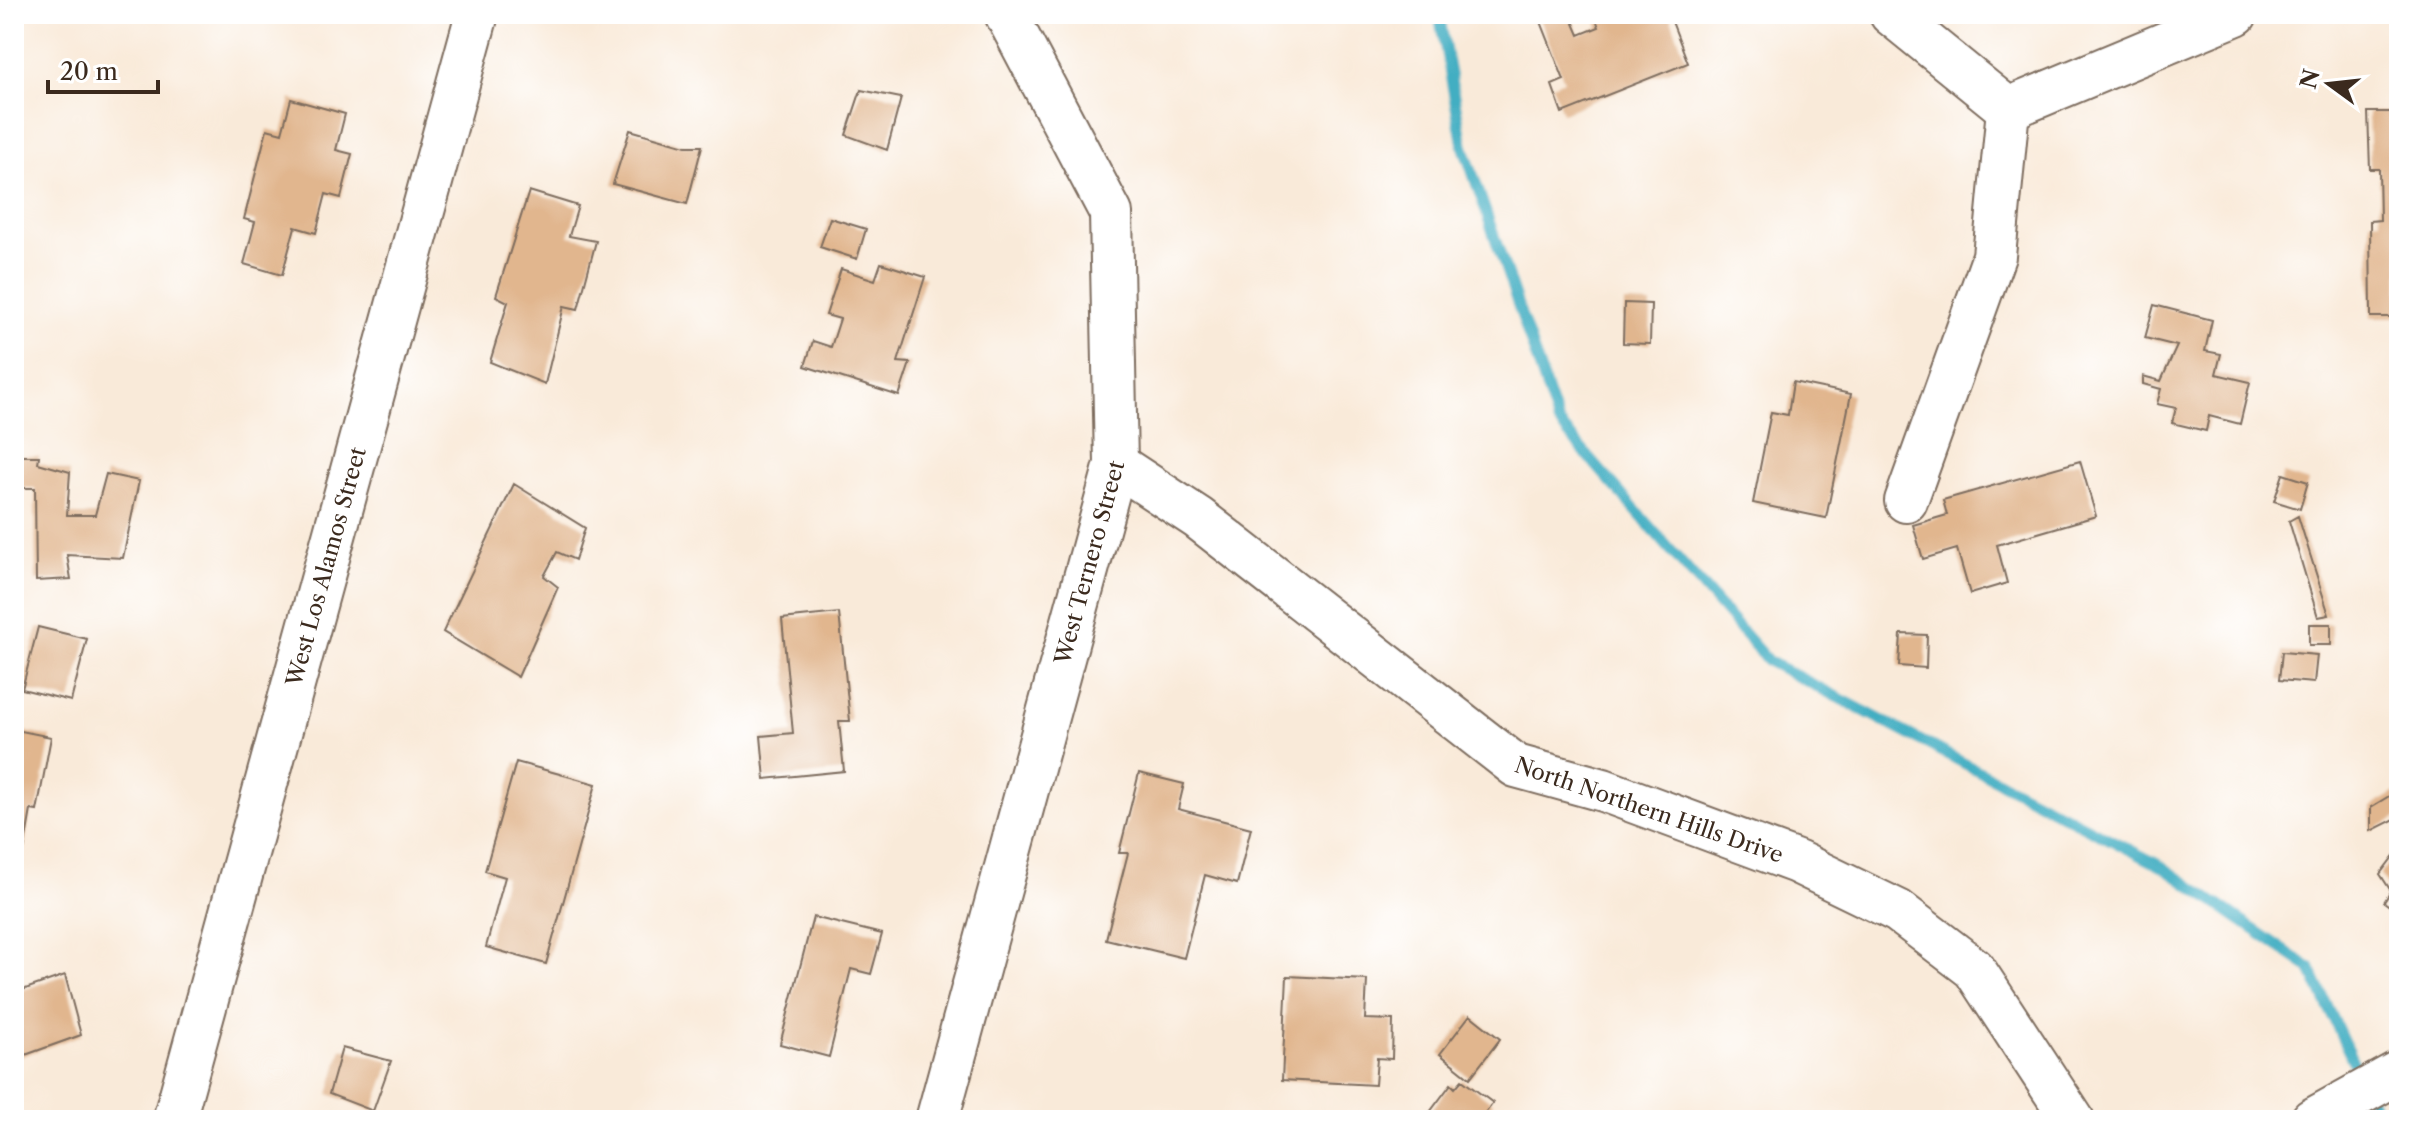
<svg xmlns="http://www.w3.org/2000/svg" width="2413" height="1134" viewBox="0 0 2413 1134" font-family="'Libre Caslon Text',serif">
<rect width="100%" height="100%" fill="#fff"/>
<filter id="ink" filterUnits="userSpaceOnUse"><feTurbulence type="fractalNoise" baseFrequency=".0125" numOctaves="2"/><feDisplacementMap in="SourceGraphic" scale="16" xChannelSelector="R" yChannelSelector="G"/><feConvolveMatrix kernelMatrix="1 2 1 2 8 2 1 2 1" color-interpolation-filters="sRGB"/></filter>
<filter id="wash" filterUnits="userSpaceOnUse"><feTurbulence type="fractalNoise" baseFrequency=".006" numOctaves="4" result="noise"/><feDisplacementMap in="SourceGraphic" scale="32" xChannelSelector="R" yChannelSelector="G"/><feGaussianBlur stdDeviation="1.8" result="paint"/><feColorMatrix in="noise" values="0 0 0 0 0 0 0 0 0 0 0 0 0 0 0 0 0 1.4 0 .05"/><feComposite in="paint" operator="in"/></filter>
<g filter="url(#wash)">
<rect width="100%" height="100%" fill="#f9ead9"/>
<g fill="none" stroke-linecap="round" stroke-linejoin="round">
<!-- stream -->
<path stroke="#43aec2" stroke-width="11" d="M1439,14L1463,145L1558,422L1768,661L2163,867L2310,968L2380,1120"/>
</g>
<g id="blocks">
<!-- building -->
<path fill="#e1b68e" d="M1538,14H1570L1579,35L1599,27L1595,17L1602,14H1669L1688,63L1562,113L1552,85L1564,80Z
M861,90L901,98L887,150L846,135Z
M291,99L345,114L336,150L352,154L341,198L326,194L316,233L295,227L282,275L244,264L255,222L244,219L267,129L282,133Z
M2368,112H2399V317H2371L2370,221L2380,220L2379,169H2370Z
M630,130L686,146H702L687,204L613,184Z
M529,191L578,206L569,236L596,241L578,309L564,306L545,384L490,362L508,302L496,296Z
M830,218L866,229L857,259L820,247Z
M881,263L925,277L898,362L910,363L899,396L805,366L813,341L831,347L840,319L826,315L841,269L875,280Z
M1624,303L1651,304L1650,344L1623,343Z
M2154,305L2212,320L2205,351L2221,354L2216,374L2250,382L2240,424L2209,416L2206,431L2172,423L2176,408L2157,404L2161,389L2143,384V376L2161,381L2177,346L2145,338Z
M1793,382L1851,394L1826,518L1753,503L1771,412L1788,415Z
M14,456H39L38,463L70,472L67,515H95L106,474L139,481L123,558L67,555L71,579L36,581L35,488H14Z
M2080,461L2096,516L1997,545L2007,583L1970,594L1957,549L1923,559L1913,525L1947,515L1943,500Z
M2283,474L2308,482L2300,509L2274,501Z
M514,484L585,528L575,560L557,552L544,576L558,587L518,677L443,632Z
M2298,516L2329,615L2318,617L2289,521Z
M839,613L850,721H839L844,771L765,779L761,736L793,733L782,619Z
M2309,624H2331V645H2309Z
M38,627L87,639L71,701L22,689Z
M1901,634L1927,635L1926,668L1899,666Z
M2282,652L2317,655L2314,683L2279,680Z
M14,715L18,716L16,730L51,737L37,811L31,810L24,850L14,848Z
M516,762L596,784L546,964L486,947L505,877L485,871Z
M1139,773L1184,784L1178,809L1251,828L1237,884L1205,875L1184,958L1106,939L1128,853H1119Z
M2396,792L2399,817L2371,831V807Z
M2399,849V913L2384,902L2391,891L2380,874Z
M813,917L882,934L871,974L851,969L829,1057L780,1044Z
M65,975L81,1035L14,1059V993Z
M1287,976L1367,980L1365,1019L1393,1020L1392,1059L1377,1058L1375,1085L1282,1080Z
M1470,1015L1500,1039L1470,1078L1440,1054Z
M342,1048L391,1061L373,1111L329,1094Z
M1462,1080L1493,1103L1484,1115L1491,1120H1424L1451,1084L1455,1088Z"/>
</g>
</g>
<g filter="url(#ink)">
<use href="#blocks" fill-opacity="0" stroke="#7e6d5f" stroke-width="2"/>
<g fill="none" stroke-linecap="round" stroke-linejoin="round">
<!-- minor casing -->
<g stroke="#7e6d5f" stroke-width="46">
<g id="minor">
<path d="M1891,14L2008,109"/>
<path d="M2008,109L2236,14"/>
<path d="M1116,464L1198,518L1516,766L1603,790L1797,862L1898,911L1974,969L2073,1120"/>
<path d="M1906,501L1994,256L2008,109"/>
<path id="s1" d="M174,1120L477,14"/>
<path id="s2" d="M937,1120L1116,464L1111,213L1006,14"/>
<path d="M2312,1120L2399,1072"/>
</g>
</g>
<!-- minor -->
<use href="#minor" stroke="#fff" stroke-width="42"/>
</g>
</g>
<g text-anchor="middle" dominant-baseline="central" stroke-width="6" stroke-linejoin="round" paint-order="stroke">
<!-- street labels -->
<g font-size="22" fill="#3b2a1e" stroke="#fff">
<text stroke="none"><textPath href="#s2" startOffset="578">West Ternero Street</textPath></text>
<text stroke="none"><textPath href="#s1" startOffset="574">West Los Alamos Street</textPath></text>
<text transform="translate(1649 810) rotate(19)">North Northern Hills Drive</text>
</g>
</g>
<!-- margin -->
<rect width="2413" height="1134" fill="none" stroke="#fff" stroke-width="48"/>
<!-- north arrow -->
<g transform="translate(2329 84) rotate(285)" stroke="#ffffff" stroke-width="6" paint-order="stroke">
<path d="M0-6L14 30L0 20L-14 30Z" fill="#3b2a1e"/>
<text y="-12" font-size="22" font-weight="bold" text-anchor="middle" fill="#3b2a1e">N</text>
</g>
<!-- scale -->
<path d="M48 80v12h110v-12" fill="none" stroke="#3b2a1e" stroke-width="4"/>
<text x="60" y="80" font-size="24" fill="#3b2a1e" stroke="#ffffff" stroke-width="6" paint-order="stroke">20 m</text>
</svg>
